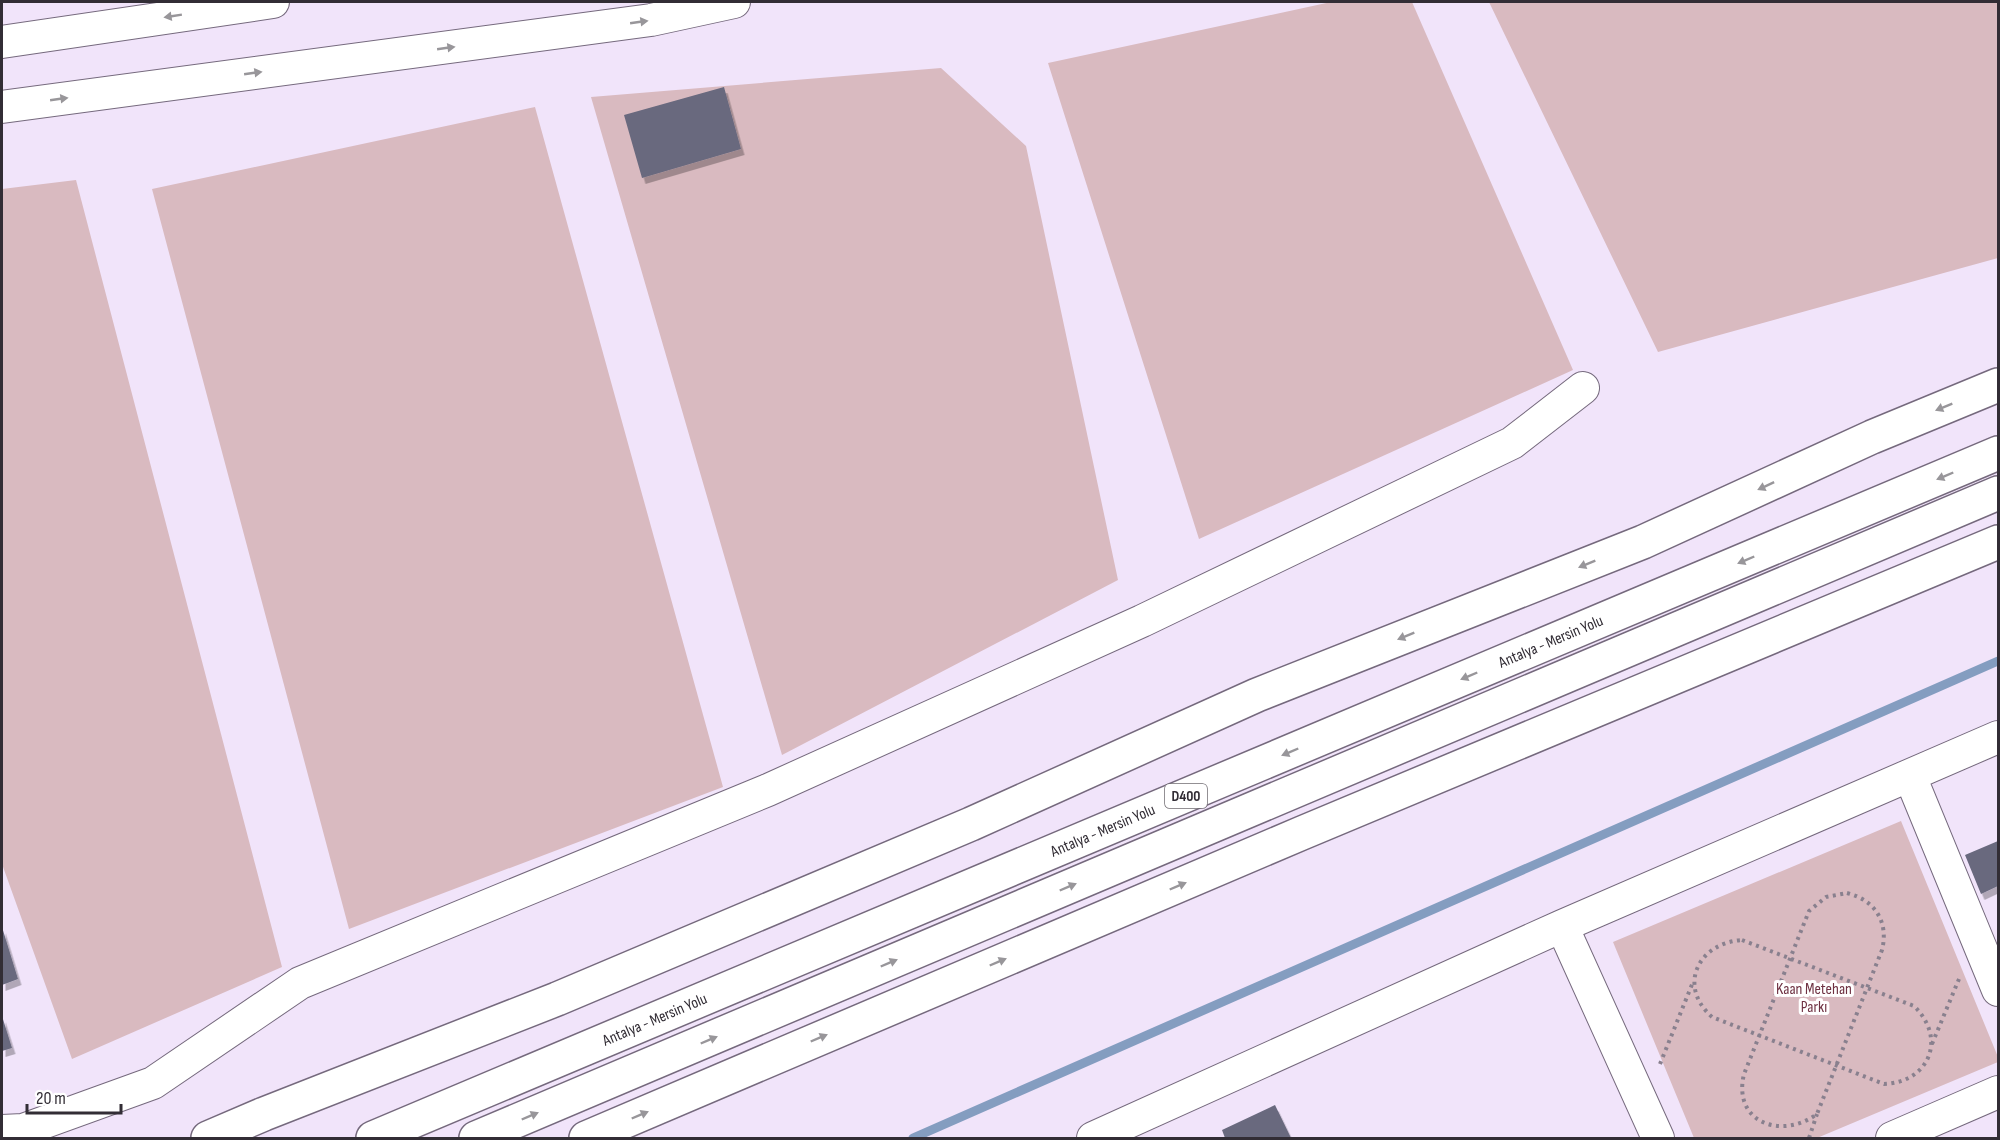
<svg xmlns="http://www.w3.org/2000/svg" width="2000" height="1140" viewBox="0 0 2000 1140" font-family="'Sofia Sans Condensed',sans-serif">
<defs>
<filter id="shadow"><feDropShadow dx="3.5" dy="6" stdDeviation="0" flood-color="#0004"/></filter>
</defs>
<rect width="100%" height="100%" fill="#f1e4fa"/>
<!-- green -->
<path fill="#d9bac0" d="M1331,2H1412L1573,370L1199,539L1048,63Z
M1489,2H1998V258L1658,352Z
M941,68L1026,146L1118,580L782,755L591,97Z
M535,107L723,787L349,929L152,189Z
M76,180L282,967L72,1059L2,864V189Z
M1901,821L1998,1057V1062L1817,1138H1694L1613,942Z"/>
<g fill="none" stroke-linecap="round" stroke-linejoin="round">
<!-- stream -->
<path stroke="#849dc0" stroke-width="9" d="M913,1138L1998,661"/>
</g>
<!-- building -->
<path fill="#69697e" filter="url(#shadow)" d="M724,87L741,149L642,178L624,115Z
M1998,841V886L1981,894L1965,855Z
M2,927L18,979L2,985Z
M2,1016L12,1048L2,1051Z
M1275,1105L1291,1138H1225L1222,1130Z"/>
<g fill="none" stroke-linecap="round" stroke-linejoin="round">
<!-- minor casing -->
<g stroke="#75697d" stroke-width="34">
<path id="minor" d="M2,42L273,2
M2,107L651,20L734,2
M1910,776L1998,990
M1562,926L1658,1138
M2,1131L23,1130L153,1083L300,983L768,790L1142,621L1512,443L1583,388
M1093,1138L1562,926L1998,737
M1892,1138L1998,1092"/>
</g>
<!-- tertiary casing -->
<g stroke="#75697d" stroke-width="36">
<path id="tertiary" d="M208,1138L264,1114L557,999L971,824L1257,695L1643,542L1872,437L1998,385
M586,1138L1302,833L1998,542"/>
</g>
<!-- trunk casing -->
<g stroke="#75697d" stroke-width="36">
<path id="trunk" d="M373,1138L1998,453
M476,1138L1998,493"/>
</g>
<!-- path -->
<path stroke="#89808e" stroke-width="4" stroke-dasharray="3 4.5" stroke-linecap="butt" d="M1847,893C1875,900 1889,922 1882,950L1817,1114C1782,1140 1732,1123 1744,1074L1809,911L1826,897Z
M1742,940L1914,1006C1947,1038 1930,1082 1884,1084L1712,1017C1677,986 1698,943 1742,940Z
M1932,1044L1959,979
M1660,1064L1693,982
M1809,1138L1817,1114"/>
<!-- minor -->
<use href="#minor" stroke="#fff" stroke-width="32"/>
<!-- tertiary -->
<use href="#tertiary" stroke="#fff" stroke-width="33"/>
<!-- trunk -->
<use href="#trunk" stroke="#fff" stroke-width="33"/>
</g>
<!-- one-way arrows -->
<defs><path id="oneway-solid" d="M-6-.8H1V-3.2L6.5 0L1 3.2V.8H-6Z" transform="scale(1.5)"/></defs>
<g fill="#98969a">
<use href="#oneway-solid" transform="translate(173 16) rotate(171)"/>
<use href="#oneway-solid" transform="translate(639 22) rotate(-8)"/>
<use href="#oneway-solid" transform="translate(446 48) rotate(-8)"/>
<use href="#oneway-solid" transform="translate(253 73) rotate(-8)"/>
<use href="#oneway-solid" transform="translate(59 99) rotate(-8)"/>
<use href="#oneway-solid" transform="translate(1944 407) rotate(158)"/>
<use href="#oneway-solid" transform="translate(1945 476) rotate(157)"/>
<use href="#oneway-solid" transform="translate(1766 486) rotate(155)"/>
<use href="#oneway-solid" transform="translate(1746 560) rotate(157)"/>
<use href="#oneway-solid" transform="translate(1587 564) rotate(158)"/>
<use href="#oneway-solid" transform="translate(1406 636) rotate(158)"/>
<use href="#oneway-solid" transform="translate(1469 676) rotate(157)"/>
<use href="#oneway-solid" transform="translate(1290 752) rotate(157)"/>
<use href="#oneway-solid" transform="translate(1178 886) rotate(-23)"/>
<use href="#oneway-solid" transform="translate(1068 887) rotate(-23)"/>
<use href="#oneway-solid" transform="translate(998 962) rotate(-23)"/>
<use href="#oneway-solid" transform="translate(889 963) rotate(-23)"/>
<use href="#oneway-solid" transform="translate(819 1038) rotate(-23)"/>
<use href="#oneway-solid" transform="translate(709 1040) rotate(-23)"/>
<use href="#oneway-solid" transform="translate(640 1115) rotate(-23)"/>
<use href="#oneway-solid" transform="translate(530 1116) rotate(-23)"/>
</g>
<g text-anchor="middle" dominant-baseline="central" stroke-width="6" stroke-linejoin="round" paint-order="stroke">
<!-- shield labels -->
<rect fill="#fff" stroke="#706c72" stroke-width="1.5" x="1165" y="784" width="42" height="24" rx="4.5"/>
<g font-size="15" font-weight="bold" fill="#322d35">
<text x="1186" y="796">D400</text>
</g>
<!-- street labels -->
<g font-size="16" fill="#322d35" stroke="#fff">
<text transform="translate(1551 642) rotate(-23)">Antalya - Mersin Yolu</text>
<text transform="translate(1103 831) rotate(-23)">Antalya - Mersin Yolu</text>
<text transform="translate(655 1020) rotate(-23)">Antalya - Mersin Yolu</text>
</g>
<!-- park labels -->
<g font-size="16" fill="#6e3142" stroke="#fff">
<text x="1814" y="989">Kaan Metehan<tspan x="1814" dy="18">Parkı</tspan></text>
</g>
</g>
<!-- border -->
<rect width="2000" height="1140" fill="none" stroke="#322d35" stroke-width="6"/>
<!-- scale -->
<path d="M27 1104v9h94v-9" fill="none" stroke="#322d35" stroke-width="3"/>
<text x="36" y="1104" font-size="18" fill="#322d35" stroke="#ffffff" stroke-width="4.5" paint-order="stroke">20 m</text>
</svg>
